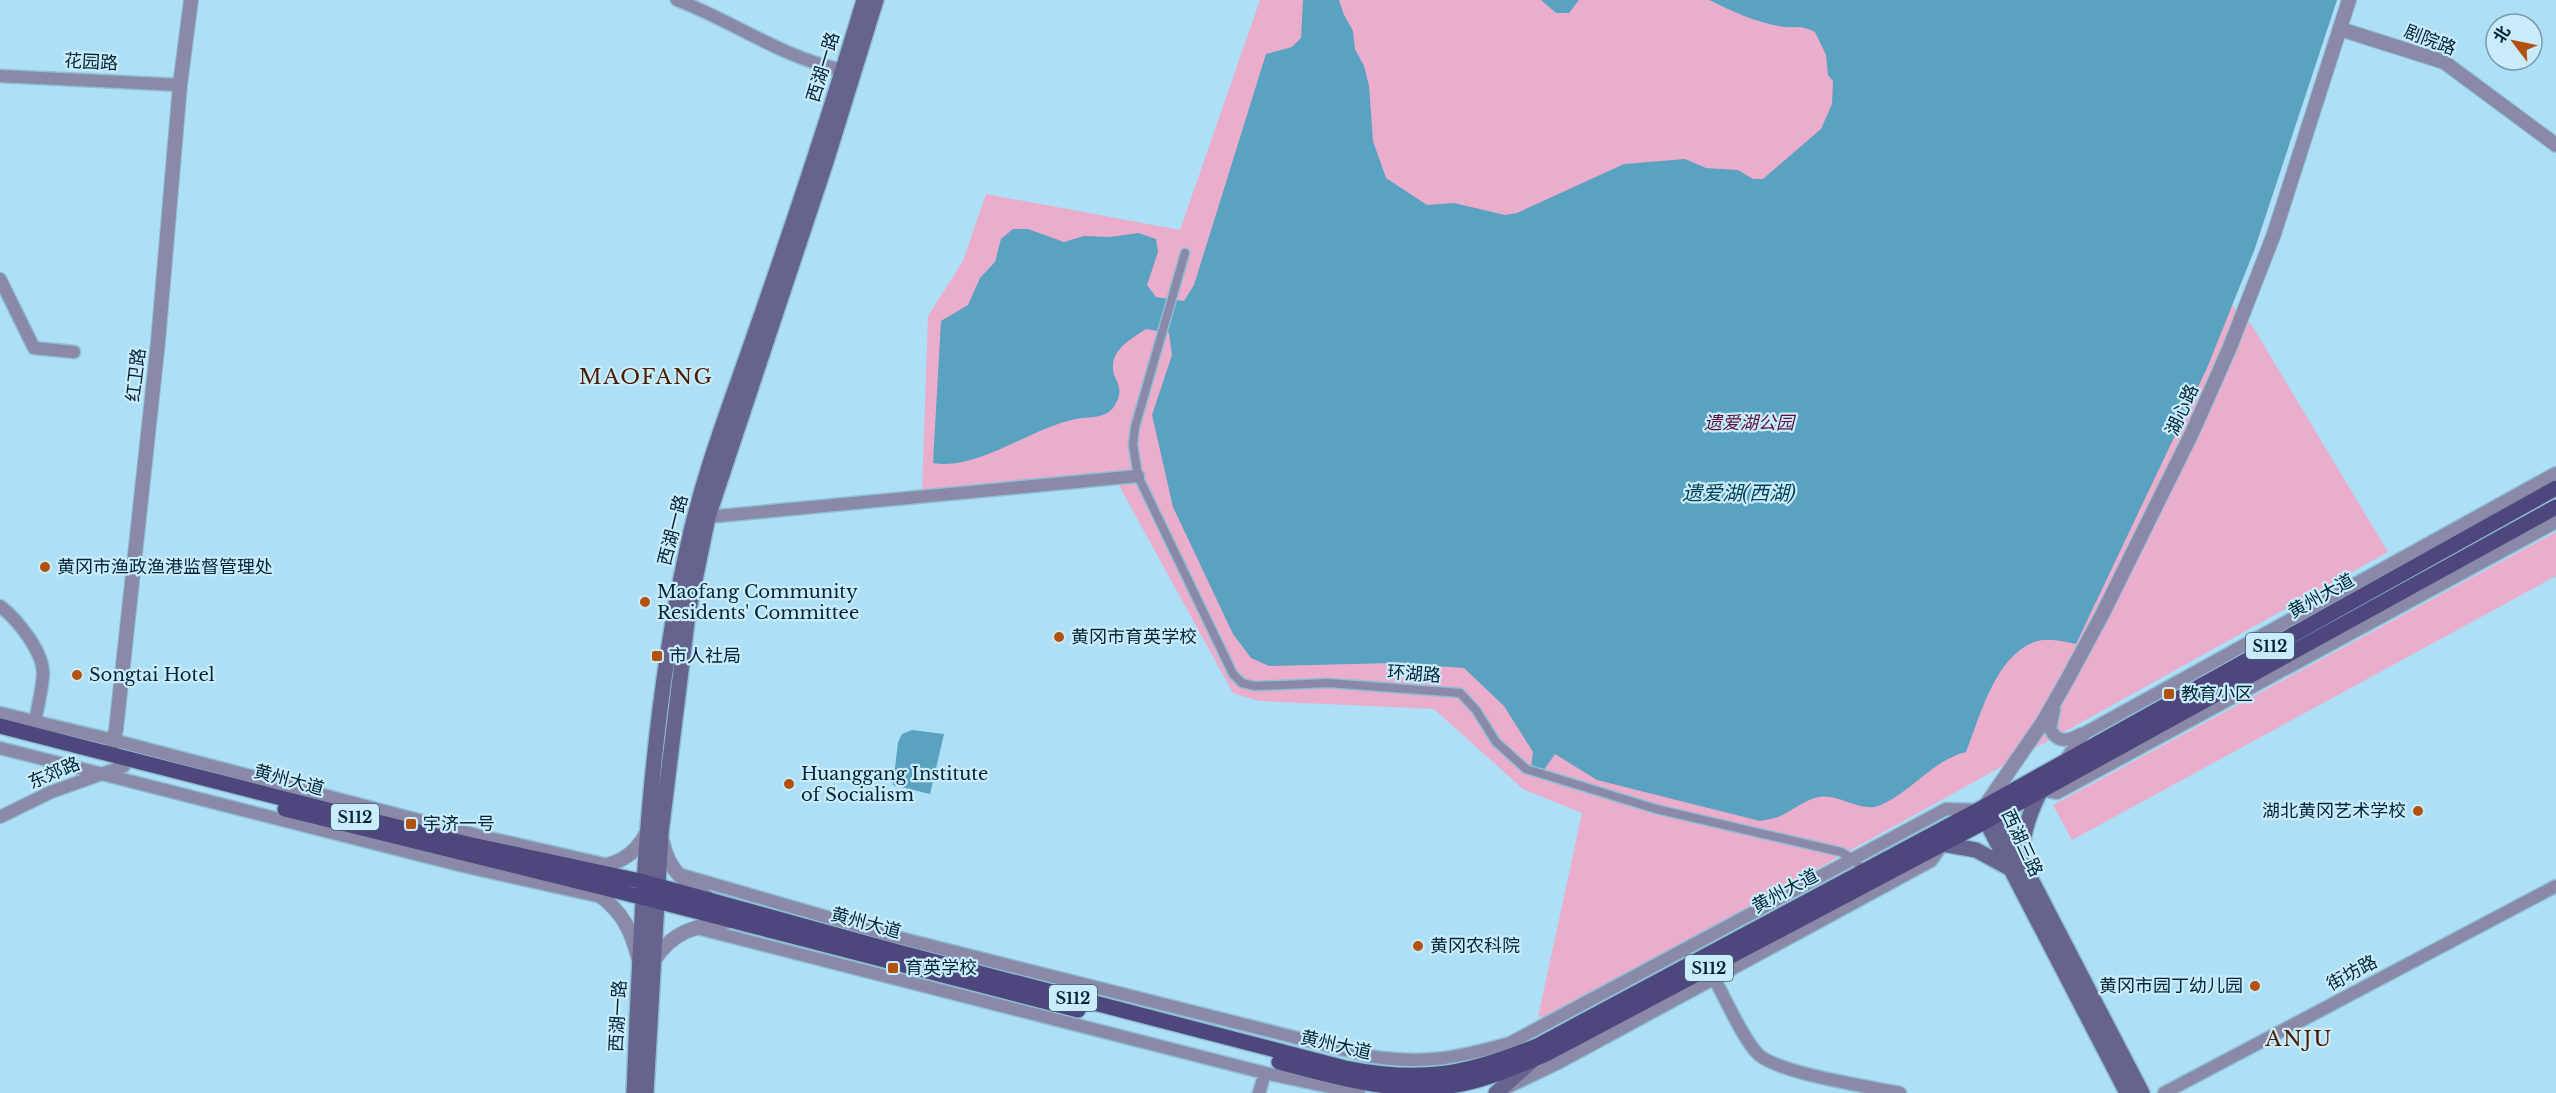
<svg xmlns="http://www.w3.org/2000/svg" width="2556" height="1093" viewBox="0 0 2556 1093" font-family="'Libre Baskerville','Noto Sans SC',serif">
<rect width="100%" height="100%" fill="#ade0f7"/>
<!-- green -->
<path fill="#ebadcc" d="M1260,0H2337L2254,251L2232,305L2251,324L2388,552L1554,1015L1538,1017L1582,813L1523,789L1434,709L1259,701L1233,693L1111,471L922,492L928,316L963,261L986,194L1180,230Z
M2556,532V576L2072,840L2053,805Z"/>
<!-- water -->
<path fill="#59a2c1" d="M1303,0H1339L1344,15L1353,31L1355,49L1364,66L1369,86L1373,141L1386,178L1427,205L1454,203L1505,215L1517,213L1624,164L1685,159L1706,168L1738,170L1753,179H1763L1821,129L1832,104L1833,81L1828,75L1826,55L1815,32C1796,23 1795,30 1779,26C1755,22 1732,11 1709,0H2337L2254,251L2207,368L2076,644C2063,641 2047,637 2034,642C1994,658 1981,715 1966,752C1933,760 1912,791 1881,805C1860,814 1841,793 1819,797C1805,799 1791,812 1778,817C1772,819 1765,820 1760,821L1597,780L1555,754L1544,770L1531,768L1533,752L1504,706L1464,668L1394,663L1269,666L1251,658L1233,634L1173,507L1152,415L1172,355L1169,333L1146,329C1133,338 1111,349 1113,369C1114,381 1125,387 1116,403C1108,420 1090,416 1076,419C1030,428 978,471 933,463L941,321L968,305L980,278L995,262L1001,239L1013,229H1028L1064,242L1084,236L1110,237L1138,233L1156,239L1158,252L1147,285L1156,297L1184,301L1194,285L1266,54L1292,47L1301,38Z
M1541,0H1579L1569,13H1556Z
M912,730L944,734L930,794L893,785L898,742L902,734Z"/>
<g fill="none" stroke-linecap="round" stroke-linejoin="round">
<!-- pedestrian casing -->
<g stroke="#8ebed4" stroke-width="11">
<path id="pedestrian" d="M1185,253L1135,427L1133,445L1138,476L1233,674L1242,683L1255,686L1328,683L1460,693L1476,710L1496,742L1526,769L1656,809L1841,852L1854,860L1866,874"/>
</g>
<!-- minor casing -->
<g stroke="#8ebed4" stroke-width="15">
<path id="minor" d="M677,0C733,21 784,59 843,70
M0,76L180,85
M0,279L34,348L74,352
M708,517L1138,476
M0,606C17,619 44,652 43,675C42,690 38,706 35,721
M2054,710L2050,729C2058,744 2068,741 2081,734
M0,713L113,740L476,835L608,865
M0,748L463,866L602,897
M2065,760L2085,733L2556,473
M2041,790L2057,793L2556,522
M0,817L51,792L124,766
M678,874L896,937L1369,1056C1424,1065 1457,1058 1510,1043L1946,809L1978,810
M697,928L1265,1073L1359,1093
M1714,978C1724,996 1744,1041 1758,1054C1777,1073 1870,1087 1900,1093
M1506,1088L1560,1062L1931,861L1942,845
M1259,1093L1265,1073
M2164,1093L2556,886"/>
</g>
<!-- tertiary casing -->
<g stroke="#8ebed4" stroke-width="16">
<path id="tertiary" d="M2340,29L2444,62L2556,145
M110,753L116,730L158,342L180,85L191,0
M1985,806L2043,722L2067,680L2103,613L2192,433L2230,347L2274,234L2349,0
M663,843C669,872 685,881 708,898
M588,869C615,865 634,858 647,832
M586,885C616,906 629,920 638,957
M653,962C673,930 694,927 730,921"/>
</g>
<!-- secondary casing -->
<g stroke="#8ebed4" stroke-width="18">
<path id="secondary" d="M1987,807L1997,814L2142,1093
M1985,809L1986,821L2127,1093
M1942,844L1976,850L2011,869
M2021,859C2022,834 2029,813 2041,790
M634,1093C641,914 648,730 686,554C702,475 733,398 759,322C796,216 832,108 864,0
M646,1093L661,833L688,614L708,517L826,162L876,0
M1496,1093L1532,1061"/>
</g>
<!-- primary casing -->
<g stroke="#8ebed4" stroke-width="18">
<path id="primary" d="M0,726L336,812L472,845L640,881L898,952L1345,1068C1421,1083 1466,1075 1537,1046L1978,810L2556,488
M285,809L645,898L1078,1010
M1279,1062C1332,1076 1385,1092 1441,1087C1477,1084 1513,1068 1546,1054L1986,821L2556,507"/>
</g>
<!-- pedestrian -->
<use href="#pedestrian" stroke="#8a89a8" stroke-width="8"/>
<!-- minor -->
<use href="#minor" stroke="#8a89a8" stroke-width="12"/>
<!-- tertiary -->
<use href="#tertiary" stroke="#8a89a8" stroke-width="14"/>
<!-- secondary -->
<use href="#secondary" stroke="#66638f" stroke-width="15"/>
<!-- primary -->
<use href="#primary" stroke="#4d477d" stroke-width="15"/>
</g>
<!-- markers -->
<g fill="#b25110" stroke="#c9ebfa" stroke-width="2">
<circle cx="45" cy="567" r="6"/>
<circle cx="645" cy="602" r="6"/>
<circle cx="1059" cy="637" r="6"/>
<rect x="651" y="650" width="12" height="12" rx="3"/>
<circle cx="77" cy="675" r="6"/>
<rect x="2163" y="688" width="12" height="12" rx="3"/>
<circle cx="789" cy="784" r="6"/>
<circle cx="2418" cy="811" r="6"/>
<rect x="405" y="818" width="12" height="12" rx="3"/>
<circle cx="1418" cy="946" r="6"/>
<rect x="887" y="962" width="12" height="12" rx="3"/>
<circle cx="2255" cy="986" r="6"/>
</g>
<g text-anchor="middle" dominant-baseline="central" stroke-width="4.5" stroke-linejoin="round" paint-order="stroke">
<!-- shield labels -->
<g fill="#c9ebfa" stroke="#3c606f" stroke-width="1.5">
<rect x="2246" y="633" width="48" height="26" rx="4.5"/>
<rect x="331" y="804" width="48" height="26" rx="4.5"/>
<rect x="1685" y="955" width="48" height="26" rx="4.5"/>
<rect x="1049" y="985" width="48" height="26" rx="4.5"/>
</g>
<g font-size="16" font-weight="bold" fill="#002534">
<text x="2270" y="646">S112</text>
<text x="355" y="817">S112</text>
<text x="1709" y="968">S112</text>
<text x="1073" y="998">S112</text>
</g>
<!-- street labels -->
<g font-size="18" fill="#002534" stroke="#c9ebfa">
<text transform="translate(2430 40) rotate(21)">剧院路</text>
<text transform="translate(91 62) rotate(3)">花园路</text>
<text transform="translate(823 67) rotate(-73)">西湖一路</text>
<text transform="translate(136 375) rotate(-83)">红卫路</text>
<text transform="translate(2182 410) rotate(-66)">湖心路</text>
<text transform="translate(673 530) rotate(-76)">西湖一路</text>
<text transform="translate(2321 596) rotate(-29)">黄州大道</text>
<text transform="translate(1414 674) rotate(4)">环湖路</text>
<text transform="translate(54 773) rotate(-23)">东郊路</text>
<text transform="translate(289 780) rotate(15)">黄州大道</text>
<text transform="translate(2022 843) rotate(65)">西湖三路</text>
<text transform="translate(1785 891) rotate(-28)">黄州大道</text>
<text transform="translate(866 923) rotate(15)">黄州大道</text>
<text transform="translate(2352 973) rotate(-28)">街坊路</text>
<text transform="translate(618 1016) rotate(-87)">西湖一路</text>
<text transform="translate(1336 1045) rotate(13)">黄州大道</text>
</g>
<!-- park labels -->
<g font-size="18" font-style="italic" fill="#5b113f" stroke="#c9ebfa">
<text x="1749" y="423">遗爱湖公园</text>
</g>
<!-- poi labels -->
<g font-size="18" fill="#002534" stroke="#c9ebfa" text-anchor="start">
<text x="57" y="567">黄冈市渔政渔港监督管理处</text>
<text x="657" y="592">Maofang Community<tspan x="657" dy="21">Residents' Committee</tspan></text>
<text x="1071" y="637">黄冈市育英学校</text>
<text x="669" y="656">市人社局</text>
<text x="89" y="675">Songtai Hotel</text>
<text x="2181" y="694">教育小区</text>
<text x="801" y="774">Huanggang Institute<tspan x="801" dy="21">of Socialism</tspan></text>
<text x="2406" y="811" text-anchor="end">湖北黄冈艺术学校</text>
<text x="423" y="824">宇济一号</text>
<text x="1430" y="946">黄冈农科院</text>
<text x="905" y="968">育英学校</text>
<text x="2243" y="986" text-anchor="end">黄冈市园丁幼儿园</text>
</g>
<!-- water labels -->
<g font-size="20" font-style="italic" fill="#004258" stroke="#c9ebfa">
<text x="1739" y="493">遗爱湖(西湖)</text>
</g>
<!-- quarter labels -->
<g font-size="21" letter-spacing="1.5" fill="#4b1d01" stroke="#c9ebfa">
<text x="646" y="377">MAOFANG</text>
<text x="2299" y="1039">ANJU</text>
</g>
</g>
<!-- north arrow -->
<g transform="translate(2514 42) rotate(302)"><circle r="28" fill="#c9ebfa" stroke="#799cab" stroke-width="1.5"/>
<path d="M0-4.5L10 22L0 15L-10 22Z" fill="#b25110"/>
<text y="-9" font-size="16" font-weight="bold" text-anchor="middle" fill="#002534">北</text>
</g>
</svg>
